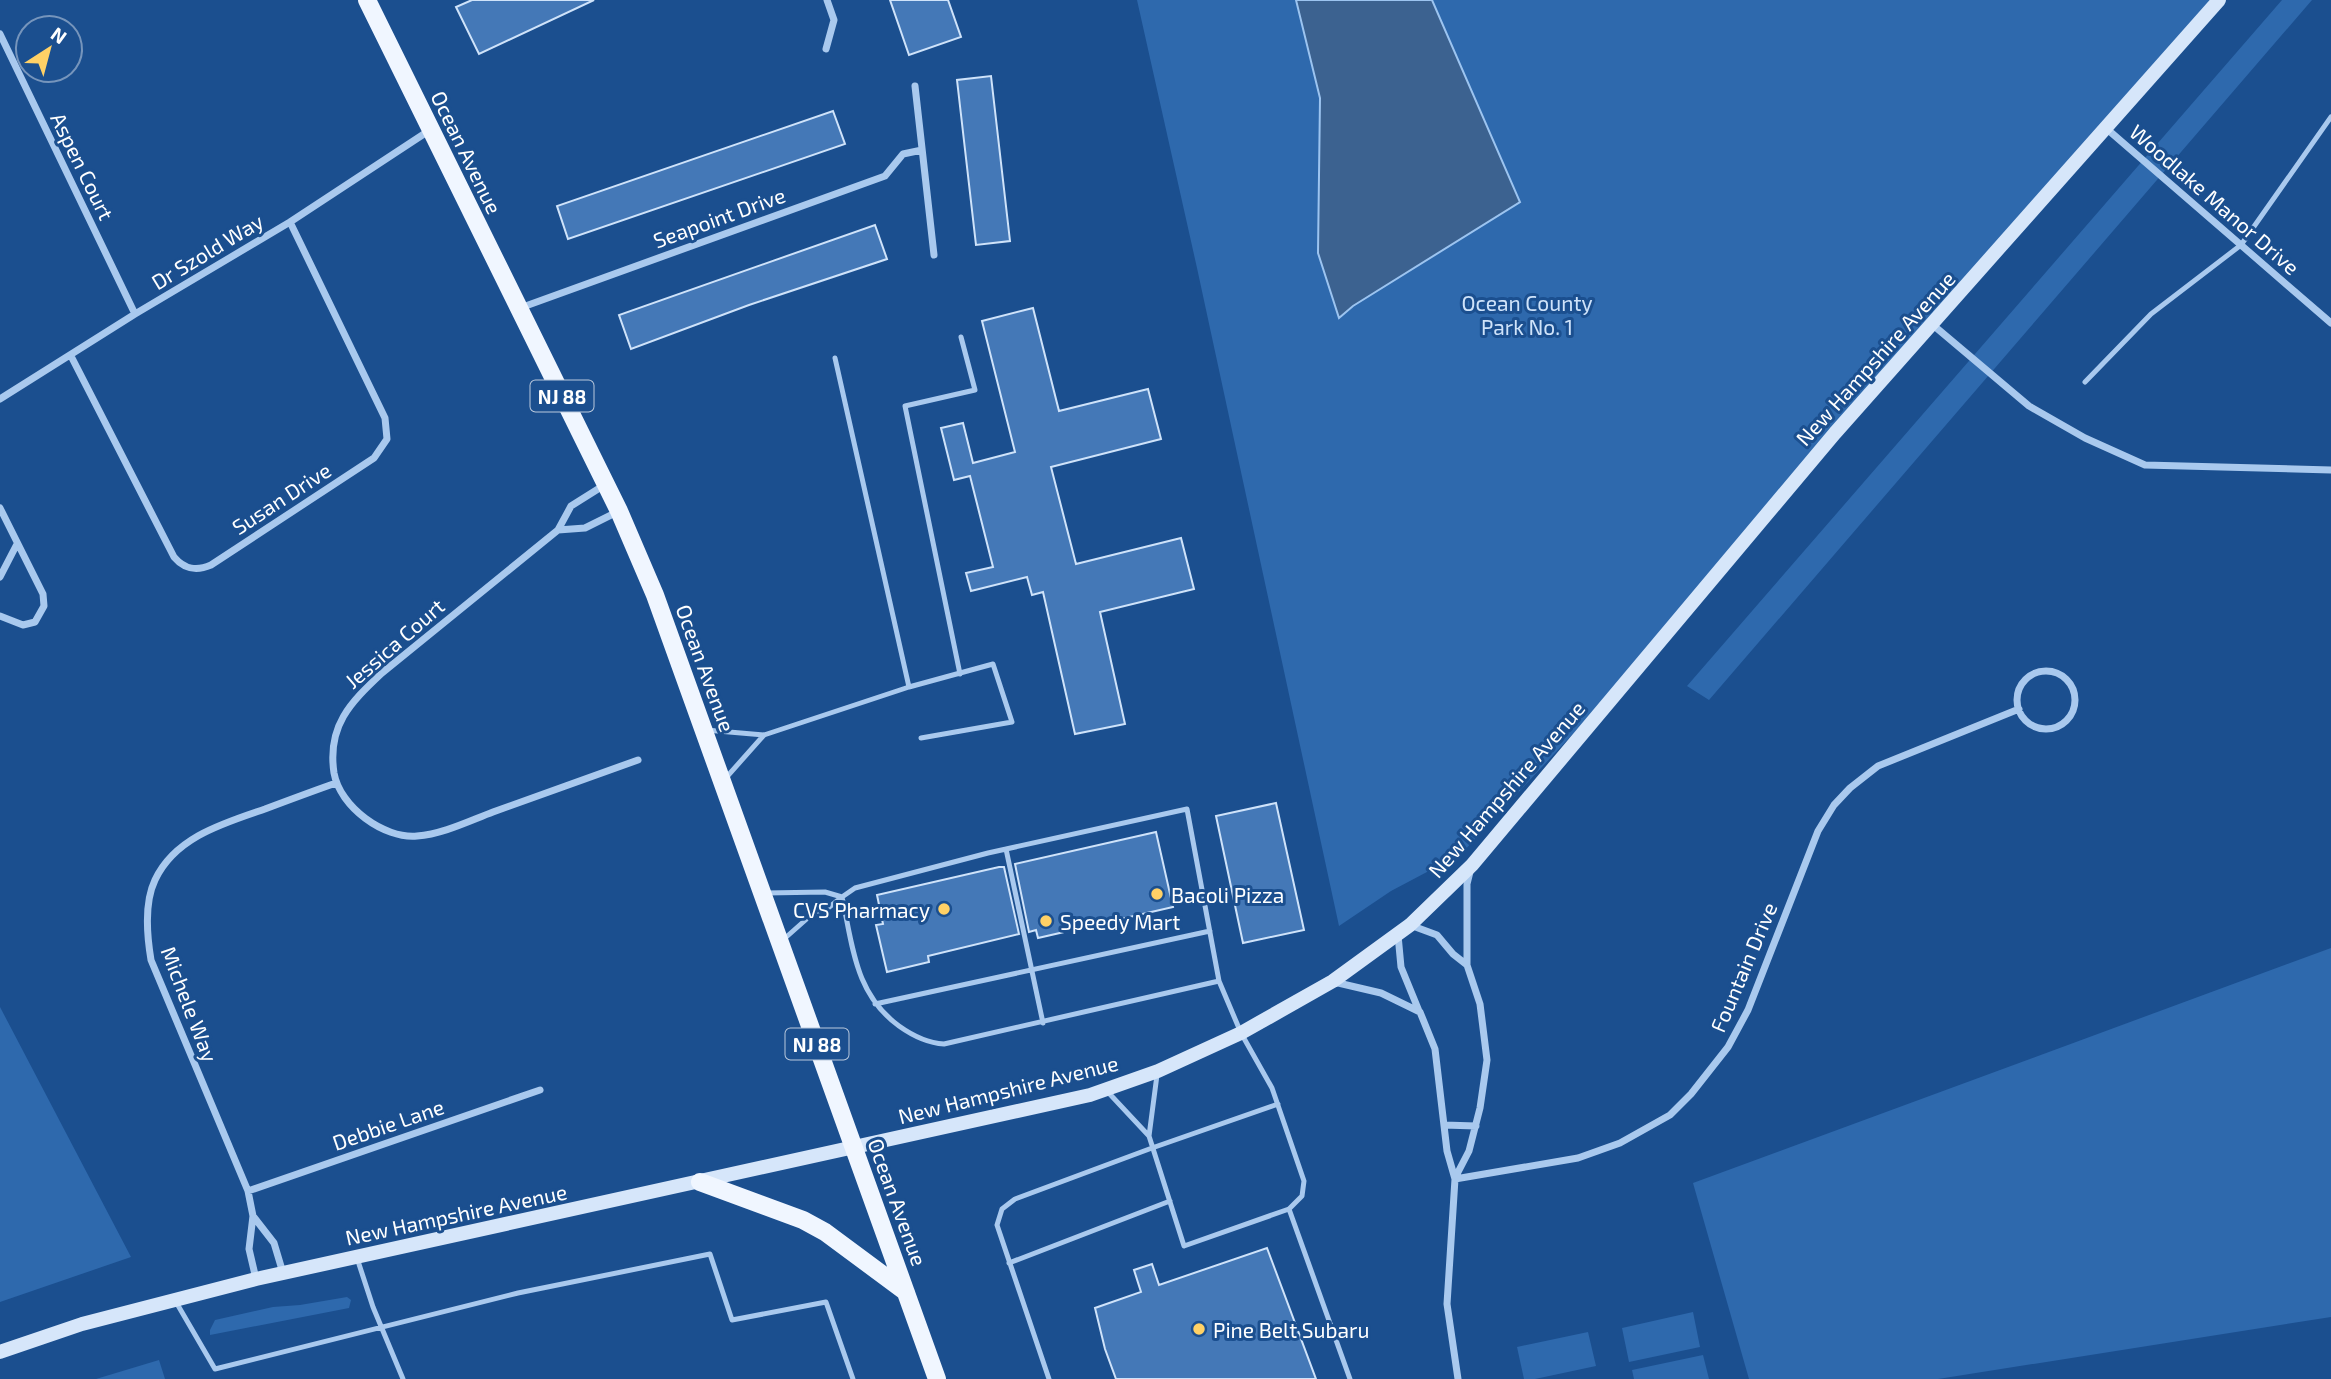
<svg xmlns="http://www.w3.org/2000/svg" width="2331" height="1379" viewBox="0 0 2331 1379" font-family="'Exo 2',sans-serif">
<rect width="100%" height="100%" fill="#1b4f8f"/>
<!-- green -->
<path fill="#2e69ad" d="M1137,0H2219L1665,635L1461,854L1391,891L1339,926L1197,268Z
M2282,0H2312L1709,700L1687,686Z
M2331,948V1317L1938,1379H1749L1693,1183Z
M0,1007L131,1257L0,1302Z
M347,1297L351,1300L349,1308L210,1335V1330L215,1320L273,1307L300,1305Z
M1693,1312L1700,1347L1629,1362L1622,1328Z
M1588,1332L1596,1366L1535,1379H1524L1517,1347Z
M1703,1355L1709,1379H1634L1632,1370Z
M159,1360L165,1379H96Z"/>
<!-- water -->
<path fill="#3c6290" stroke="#9cc4f0" stroke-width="2" d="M1296,0H1432L1520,202L1353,306L1339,318L1318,253L1320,98Z"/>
<!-- building -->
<path fill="#4478b7" stroke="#cfe3fa" stroke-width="2" d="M472,0H594L479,54L456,7Z
M890,0H948L961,37L909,55Z
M991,76L1010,241L976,245L957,80Z
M833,111L845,144L568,239L557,206Z
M875,225L887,259L749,305L631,349L619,315Z
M1033,308L1059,411L1148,389L1161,439L1051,467L1076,564L1181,538L1194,589L1100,612L1125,724L1075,734L1043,592L1032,595L1027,577L971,591L966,573L993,567L970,476L954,480L941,428L963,423L973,463L1015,452L982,321Z
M1276,803L1304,930L1243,943L1216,816Z
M1156,832L1173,907L1038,938L1036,930L1029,932L1015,864Z
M999,867H1004L1019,934L928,956L929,962L887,972L876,925L883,924L877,895Z
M1267,1248L1316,1379H1116L1105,1349L1095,1308L1141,1292L1134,1270L1152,1264L1159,1285Z"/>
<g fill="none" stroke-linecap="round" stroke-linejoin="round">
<!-- lane -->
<path stroke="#a9c9ee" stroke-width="5" d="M835,358L909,687
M2085,382L2151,314L2241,245L2331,117
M960,674L905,406L975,390L961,337
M706,730L764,735L909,687L993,664L1012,722L921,738
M724,780L764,735
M1006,849L1043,1023
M766,893L825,892L842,897L855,888L988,853L1187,809L1219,981
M784,939L810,916L828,908L842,897C853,947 855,994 899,1026C913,1036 927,1043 944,1044L1219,981L1241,1033L1272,1088L1304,1181L1302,1196L1289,1209
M875,1004L1210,931
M1157,1075L1149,1136L1184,1246L1289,1209L1350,1379
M1106,1090L1149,1136
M357,1258L373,1307L403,1379
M1009,1263L1170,1201
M176,1302L215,1369L518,1293L710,1254L732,1320L826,1302L853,1379
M1049,1379L997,1225L1002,1209L1015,1199L1152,1148L1278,1104"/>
<!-- street -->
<path stroke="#a9c9ee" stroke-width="7" d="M0,34L135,314
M826,49L834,20L827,0
M915,86L934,255
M2107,129L2331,323
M520,308L885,176L903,154L922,150
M1933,325L2029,406L2085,438L2145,465L2331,470
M71,356L174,557C185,570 197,571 211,565L374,458L387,439L385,418L290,222
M0,399L135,314L290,222L430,130
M606,484L571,506L558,530L382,673C350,703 327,726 334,773C340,807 384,839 417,836C443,834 469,821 493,812C541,795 590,777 638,760
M0,508L43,594L44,606L35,622L23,625L0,616
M558,530L585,528L619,511
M0,577L17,544
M2017 700a29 29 0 1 1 58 0a29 29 0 1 1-58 0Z
M1410,925L1437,935L1453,954L1467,965L1480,1004L1487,1060L1480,1108L1469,1151L1455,1178
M1398,935L1401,967L1419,1011
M1467,965V884L1470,872
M1334,982L1381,993L1420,1012L1435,1049L1447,1151L1455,1179L1447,1304L1458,1379
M1444,1125L1476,1126
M1455,1179L1578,1158L1620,1143L1670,1115L1691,1094L1728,1047L1748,1010L1818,831L1834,805L1850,788L1878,766L2019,709
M248,1191L540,1090
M253,1216L274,1243L283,1273
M256,1279L249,1249L253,1216L248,1191L151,960C147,936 144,903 155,880C175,837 224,823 265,809C289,800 313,791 336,783"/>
<!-- secondary -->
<path stroke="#d6e6fa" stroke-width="14" d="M0,1352L82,1324L256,1279L1090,1095L1158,1071L1241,1033L1333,981L1410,925L1472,865L1835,433L2219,0"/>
<!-- primary -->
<path stroke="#f0f6ff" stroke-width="18" d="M367,0L619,511L655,595L937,1379
M700,1182L803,1220L825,1232L906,1292"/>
</g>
<!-- markers -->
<g fill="#ffd166" stroke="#1b4f8f" stroke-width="2.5">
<circle cx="1157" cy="894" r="7"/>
<circle cx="944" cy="909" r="7"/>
<circle cx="1046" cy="921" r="7"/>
<circle cx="1199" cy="1329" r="7"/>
</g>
<g text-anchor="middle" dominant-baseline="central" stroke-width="6" stroke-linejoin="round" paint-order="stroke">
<!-- shield labels -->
<g fill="#1b4f8f" stroke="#bbcadd" stroke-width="2">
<rect x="530.5" y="380.5" width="63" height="31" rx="5"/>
<rect x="785.5" y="1028.5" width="63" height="31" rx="5"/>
</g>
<g font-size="19" font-weight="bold" fill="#fff">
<text x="562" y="396">NJ 88</text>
<text x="817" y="1044">NJ 88</text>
</g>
<!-- street labels -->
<g font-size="21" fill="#fff" stroke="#1b4f8f">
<text transform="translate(467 152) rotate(64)">Ocean Avenue</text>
<text transform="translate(83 166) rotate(64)">Aspen Court</text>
<text transform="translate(2215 199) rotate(41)">Woodlake Manor Drive</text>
<text transform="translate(719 217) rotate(-20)">Seapoint Drive</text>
<text transform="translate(207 251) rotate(-31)">Dr Szold Way</text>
<text transform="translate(1875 358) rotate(-48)">New Hampshire Avenue</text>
<text transform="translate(281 498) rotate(-33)">Susan Drive</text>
<text transform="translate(394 643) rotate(-41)">Jessica Court</text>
<text transform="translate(706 668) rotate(70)">Ocean Avenue</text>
<text transform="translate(1506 789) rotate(-49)">New Hampshire Avenue</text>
<text transform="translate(1743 967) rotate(-67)">Fountain Drive</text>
<text transform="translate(190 1004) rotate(69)">Michele Way</text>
<text transform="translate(1008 1089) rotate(-14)">New Hampshire Avenue</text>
<text transform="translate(388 1124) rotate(-19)">Debbie Lane</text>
<text transform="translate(898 1202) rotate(70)">Ocean Avenue</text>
<text transform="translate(456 1214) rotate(-12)">New Hampshire Avenue</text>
</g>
<!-- park labels -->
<g font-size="21" fill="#cfe3fa" stroke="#1b4f8f">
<text x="1527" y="302">Ocean County<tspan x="1527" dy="24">Park No. 1</tspan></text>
</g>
<!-- poi labels -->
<g font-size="21" fill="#fff" stroke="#1b4f8f" text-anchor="start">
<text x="1171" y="894">Bacoli Pizza</text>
<text x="930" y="909" text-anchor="end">CVS Pharmacy</text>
<text x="1060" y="921">Speedy Mart</text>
<text x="1213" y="1329">Pine Belt Subaru</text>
</g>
</g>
<!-- north arrow -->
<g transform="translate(49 49) rotate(36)"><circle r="33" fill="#1b4f8f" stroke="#7695bc" stroke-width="2"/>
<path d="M0-5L12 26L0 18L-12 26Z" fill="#ffd166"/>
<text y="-10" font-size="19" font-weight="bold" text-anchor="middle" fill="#ffffff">N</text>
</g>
</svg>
